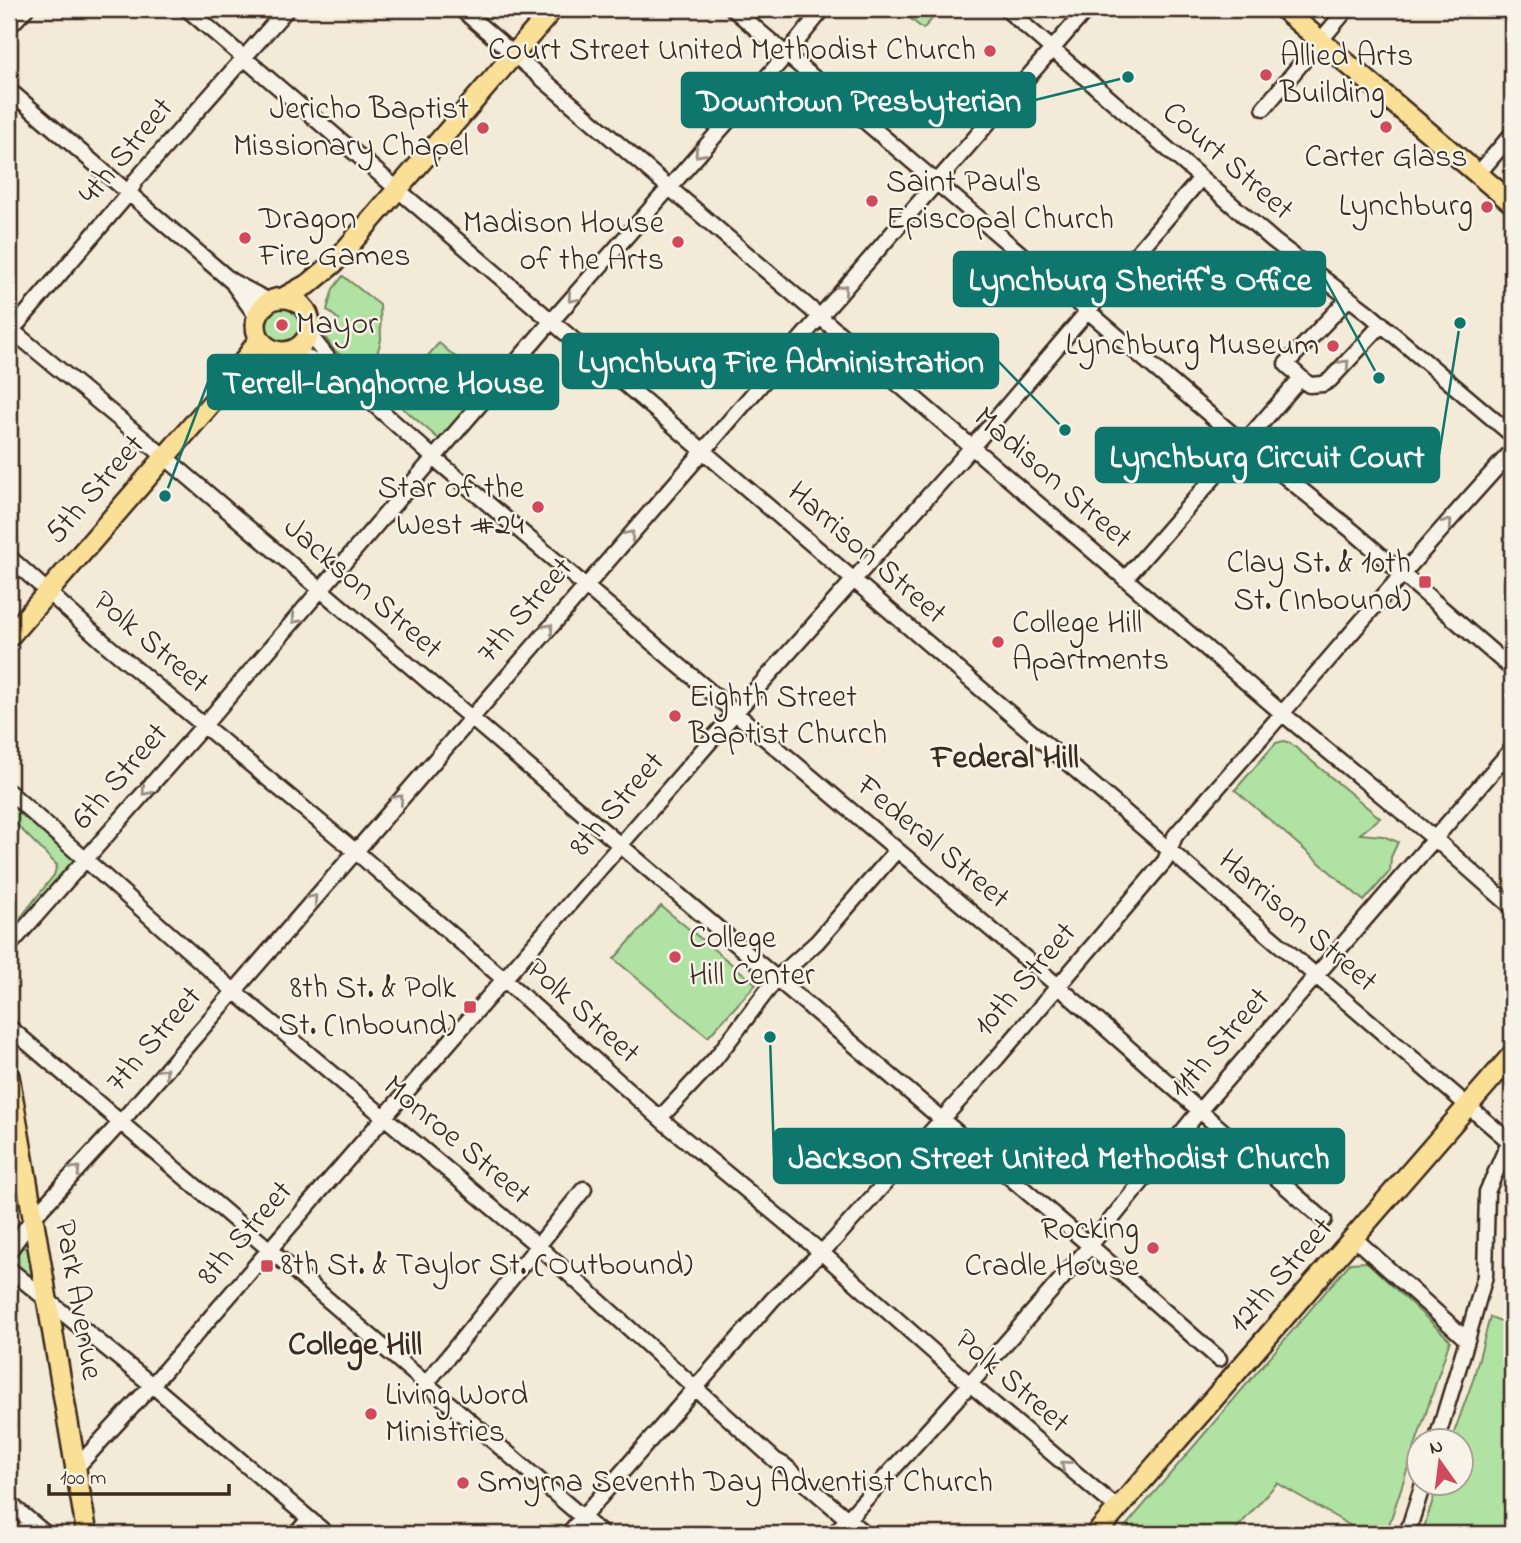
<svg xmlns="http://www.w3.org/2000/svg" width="1521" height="1543" viewBox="0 0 1521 1543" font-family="'Indie Flower',sans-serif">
<rect width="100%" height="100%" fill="#f4ead8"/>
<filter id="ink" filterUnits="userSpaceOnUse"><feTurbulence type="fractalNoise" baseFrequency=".0143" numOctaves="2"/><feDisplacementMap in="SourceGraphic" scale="14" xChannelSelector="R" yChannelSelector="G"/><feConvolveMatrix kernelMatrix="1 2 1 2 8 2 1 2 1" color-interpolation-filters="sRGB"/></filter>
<g filter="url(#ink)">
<!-- green -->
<path fill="#b0e2a3" stroke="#768660" stroke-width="2" d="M912,9H935L931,13L934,17L923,29L906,15Z
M343,276L380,305L381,340L376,358L381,370L374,381L334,350L325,337L339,320L327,310L333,289Z
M265 325a17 17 0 1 1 34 0a17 17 0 1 1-34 0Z
M439,343L487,384L439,439L391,398Z
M1284,741L1290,743L1380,818L1360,834L1383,836L1398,842L1391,857L1390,871L1364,901L1235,790L1276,743Z
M9,803L77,862L23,921L21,917L54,875L57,865L9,817Z
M661,906L756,984L708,1037L614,959Z
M23,1247L28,1249L33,1282L9,1263Z
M1367,1262L1450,1340L1386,1534H1365L1277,1483L1232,1534H1119L1350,1263Z
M1490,1317L1512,1325V1534H1422L1438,1484H1462V1442L1451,1441L1473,1380Z"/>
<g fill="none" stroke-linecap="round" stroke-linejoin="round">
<!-- minor casing -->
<g stroke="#3b2a1e" stroke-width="19">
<path id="minor" d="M187,9L1509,1141
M461,9L1283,714L1435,839L1512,907
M733,9L1237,438L1355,533L1512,669
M1006,9L1274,241L1367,312L1512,435
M9,27L26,9
M9,90L231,281L269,301
M1264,108L1347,9
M1478,174L1512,134
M234,285L257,317
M1349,298L1286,364L1309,385L1323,384L1330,380L1382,324
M9,328L165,457L1095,1250L1219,1359
M9,330L19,322L129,193L136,180L287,9
M309,334L342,376L434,458L1058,986L1324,1220
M293,350L335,373
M9,557L108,646L355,851L499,975L664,1122L821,1252L964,1379L1118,1509
M1125,579L1301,378
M9,792L234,991L538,1246L775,1460L784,1465L865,1534
M9,946L212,716L543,331L780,62L823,9
M9,1027L602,1534
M660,1118L715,1059L776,979L817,942L897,850
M1354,1238L1467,1340
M9,1251L33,1218L120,1123L1087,9
M9,1269L152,1385L327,1534
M425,1385L584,1189
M1436,1442L1467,1340L1485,1276L1487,1192L1512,1135
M76,1468L152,1385L727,722L972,447L1201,178
M9,1503L46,1534
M20,1534L31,1522
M296,1534L309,1519
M568,1534L773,1299L834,1240L997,1058L1165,861L1175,836L1180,830C1292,705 1398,575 1512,451
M834,1534L970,1384L1084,1253L1200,1110L1512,749
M1407,1534L1423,1484"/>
</g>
<!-- major casing -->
<g stroke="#3b2a1e" stroke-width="24">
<path id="major" d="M1283,9L1512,203
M256 325a27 27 0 1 1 54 0a27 27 0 1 1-54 0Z
M283,298L310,283L334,263L553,9
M9,637L229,383L259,339
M9,1076L87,1534
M1096,1534L1512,1055"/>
</g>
<!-- minor -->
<use href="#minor" stroke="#f7f3e8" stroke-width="14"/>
<!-- major -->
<use href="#major" stroke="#fadf96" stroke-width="19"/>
</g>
<!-- one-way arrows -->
<defs><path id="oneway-chevron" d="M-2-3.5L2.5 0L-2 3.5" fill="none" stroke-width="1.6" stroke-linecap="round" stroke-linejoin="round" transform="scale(1.75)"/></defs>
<g stroke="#998e83">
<use href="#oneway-chevron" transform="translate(699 153) rotate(132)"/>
<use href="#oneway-chevron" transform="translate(843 289) rotate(-49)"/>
<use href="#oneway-chevron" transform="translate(572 298) rotate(131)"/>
<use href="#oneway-chevron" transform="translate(1345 364) rotate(-46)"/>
<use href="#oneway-chevron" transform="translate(1448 523) rotate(-48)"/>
<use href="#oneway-chevron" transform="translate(630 535) rotate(-49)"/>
<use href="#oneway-chevron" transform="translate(296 619) rotate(131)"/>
<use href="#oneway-chevron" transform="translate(549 628) rotate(-49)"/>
<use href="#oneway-chevron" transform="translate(146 791) rotate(131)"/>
<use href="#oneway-chevron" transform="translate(399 799) rotate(-49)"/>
<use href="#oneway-chevron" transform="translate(313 899) rotate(-49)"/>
<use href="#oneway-chevron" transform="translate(164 1072) rotate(-49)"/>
<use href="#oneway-chevron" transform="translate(76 1170) rotate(-47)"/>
<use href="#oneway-chevron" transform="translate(1065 1465) rotate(-140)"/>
</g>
</g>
<!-- markers -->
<g fill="#d1495b" stroke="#f7f3e8" stroke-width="2.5">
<circle cx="990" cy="51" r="7"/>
<circle cx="1266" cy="75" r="7"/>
<circle cx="1386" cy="127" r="7"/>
<circle cx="483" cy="128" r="7"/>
<circle cx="872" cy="201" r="7"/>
<circle cx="1487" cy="207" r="7"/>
<circle cx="245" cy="238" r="7"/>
<circle cx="678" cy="242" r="7"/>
<circle cx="282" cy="325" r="7"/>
<circle cx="1333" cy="346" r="7"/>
<circle cx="538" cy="507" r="7"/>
<rect x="1418" y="575" width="14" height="14" rx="3.5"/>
<circle cx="998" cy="642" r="7"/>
<circle cx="675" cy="716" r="7"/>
<circle cx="675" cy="957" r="7"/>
<rect x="463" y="1000" width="14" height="14" rx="3.5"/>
<circle cx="1153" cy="1248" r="7"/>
<rect x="260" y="1259" width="14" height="14" rx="3.5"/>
<circle cx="371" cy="1414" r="7"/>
<circle cx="463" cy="1483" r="7"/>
</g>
<g text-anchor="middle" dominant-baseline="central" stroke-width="5" stroke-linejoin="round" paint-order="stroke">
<!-- poi labels -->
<g font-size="32" fill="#3b2a1e" stroke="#f7f3e8" text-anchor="start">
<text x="976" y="51" text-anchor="end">Court Street United Methodist Church</text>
<text x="1280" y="57">Allied Arts<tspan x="1280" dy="37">Building</tspan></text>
<text x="469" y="110" text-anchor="end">Jericho Baptist<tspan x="469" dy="37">Missionary Chapel</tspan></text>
<text x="1386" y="158" text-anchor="middle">Carter Glass</text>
<text x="886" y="183">Saint Paul's<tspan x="886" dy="37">Episcopal Church</tspan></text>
<text x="1473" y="207" text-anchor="end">Lynchburg</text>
<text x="259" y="220">Dragon<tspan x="259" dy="37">Fire Games</tspan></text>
<text x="664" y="224" text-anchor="end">Madison House<tspan x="664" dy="37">of the Arts</tspan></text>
<text x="296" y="325">Mayor</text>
<text x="1319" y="346" text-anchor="end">Lynchburg Museum</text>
<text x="524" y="489" text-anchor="end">Star of the<tspan x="524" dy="37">West #24</tspan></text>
<text x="1411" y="564" text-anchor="end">Clay St. &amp; 10th<tspan x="1411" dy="37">St. (Inbound)</tspan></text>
<text x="1012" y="624">College Hill<tspan x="1012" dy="37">Apartments</tspan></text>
<text x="689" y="698">Eighth Street<tspan x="689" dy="37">Baptist Church</tspan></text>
<text x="689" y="939">College<tspan x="689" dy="37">Hill Center</tspan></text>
<text x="456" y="989" text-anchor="end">8th St. &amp; Polk<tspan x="456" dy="37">St. (Inbound)</tspan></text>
<text x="1139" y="1230" text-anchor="end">Rocking<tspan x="1139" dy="37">Cradle House</tspan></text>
<text x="281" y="1266">8th St. &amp; Taylor St. (Outbound)</text>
<text x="385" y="1396">Living Word<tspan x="385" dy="37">Ministries</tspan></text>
<text x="477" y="1483">Smyrna Seventh Day Adventist Church</text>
</g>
<!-- street labels -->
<g font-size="32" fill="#3b2a1e" stroke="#f7f3e8">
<text transform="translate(127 152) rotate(-50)">4th Street</text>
<text transform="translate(1227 162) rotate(41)">Court Street</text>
<text transform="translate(1052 479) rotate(41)">Madison Street</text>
<text transform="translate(96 490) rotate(-49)">5th Street</text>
<text transform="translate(866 554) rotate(41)">Harrison Street</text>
<text transform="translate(362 589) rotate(41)">Jackson Street</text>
<text transform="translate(526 611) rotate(-49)">7th Street</text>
<text transform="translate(150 643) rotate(40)">Polk Street</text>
<text transform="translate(121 777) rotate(-49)">6th Street</text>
<text transform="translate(618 805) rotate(-49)">8th Street</text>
<text transform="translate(932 843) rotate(40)">Federal Street</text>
<text transform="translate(1297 922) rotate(41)">Harrison Street</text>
<text transform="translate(1026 980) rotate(-49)">10th Street</text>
<text transform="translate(582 1012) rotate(42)">Polk Street</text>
<text transform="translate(155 1040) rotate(-49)">7th Street</text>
<text transform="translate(1221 1044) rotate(-49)">11th Street</text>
<text transform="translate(456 1141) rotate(40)">Monroe Street</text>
<text transform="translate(246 1234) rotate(-49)">8th Street</text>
<text transform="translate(1282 1276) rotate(-49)">12th Street</text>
<text transform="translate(77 1300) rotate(80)">Park Avenue</text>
<text transform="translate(1011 1382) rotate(41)">Polk Street</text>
</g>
<!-- neighbourhood labels -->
<g font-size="33" font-weight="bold" fill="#3b2a1e" stroke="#f7f3e8">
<text x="1005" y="759">Federal Hill</text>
<text x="355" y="1346">College Hill</text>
</g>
</g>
<!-- callouts -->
<path fill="none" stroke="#0f766e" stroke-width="2.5" d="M1128 77L1035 100M1379 378L1325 279M1065 430L998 361M165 496L208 382M1460 323L1439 455M770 1037L774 1156"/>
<g fill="#0f766e" stroke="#f7f3e8" stroke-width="2.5">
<circle cx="1128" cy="77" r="7"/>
<circle cx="1379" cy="378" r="7"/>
<circle cx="1065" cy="430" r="7"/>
<circle cx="165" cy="496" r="7"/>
<circle cx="1460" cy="323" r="7"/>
<circle cx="770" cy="1037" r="7"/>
</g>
<g fill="#0f766e" stroke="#0f766e" stroke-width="2.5">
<rect x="682" y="73" width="353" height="54" rx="7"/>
<rect x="954" y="252" width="371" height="54" rx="7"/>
<rect x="563" y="334" width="435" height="54" rx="7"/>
<rect x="208" y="355" width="350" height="54" rx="7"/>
<rect x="1096" y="428" width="343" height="54" rx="7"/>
<rect x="774" y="1129" width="570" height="54" rx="7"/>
</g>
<g font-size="33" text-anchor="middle" font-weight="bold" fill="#fff">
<text x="859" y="111">Downtown Presbyterian</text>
<text x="1140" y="290">Lynchburg Sheriff's Office</text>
<text x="781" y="372">Lynchburg Fire Administration</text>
<text x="383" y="393">Terrell-Langhorne House</text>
<text x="1267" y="467">Lynchburg Circuit Court</text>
<text x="1059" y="1168">Jackson Street United Methodist Church</text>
</g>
<!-- margin -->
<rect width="1521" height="1543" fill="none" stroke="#f7f3e8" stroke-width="35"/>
<rect x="18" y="18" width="1486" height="1508" fill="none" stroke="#3b2a1e" stroke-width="2.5" filter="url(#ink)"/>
<!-- north arrow -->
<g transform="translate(1440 1462) rotate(346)"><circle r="33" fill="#f7f3e8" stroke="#aca397" stroke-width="2"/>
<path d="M0-5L12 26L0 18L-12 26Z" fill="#d1495b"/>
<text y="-10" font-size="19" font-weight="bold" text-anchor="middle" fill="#3b2a1e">N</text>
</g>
<!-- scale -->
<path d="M49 1484v10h180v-10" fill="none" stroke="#3b2a1e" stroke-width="3.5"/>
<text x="60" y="1484" font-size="21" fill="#3b2a1e" stroke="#f7f3e8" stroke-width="5" paint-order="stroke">100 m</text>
</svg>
